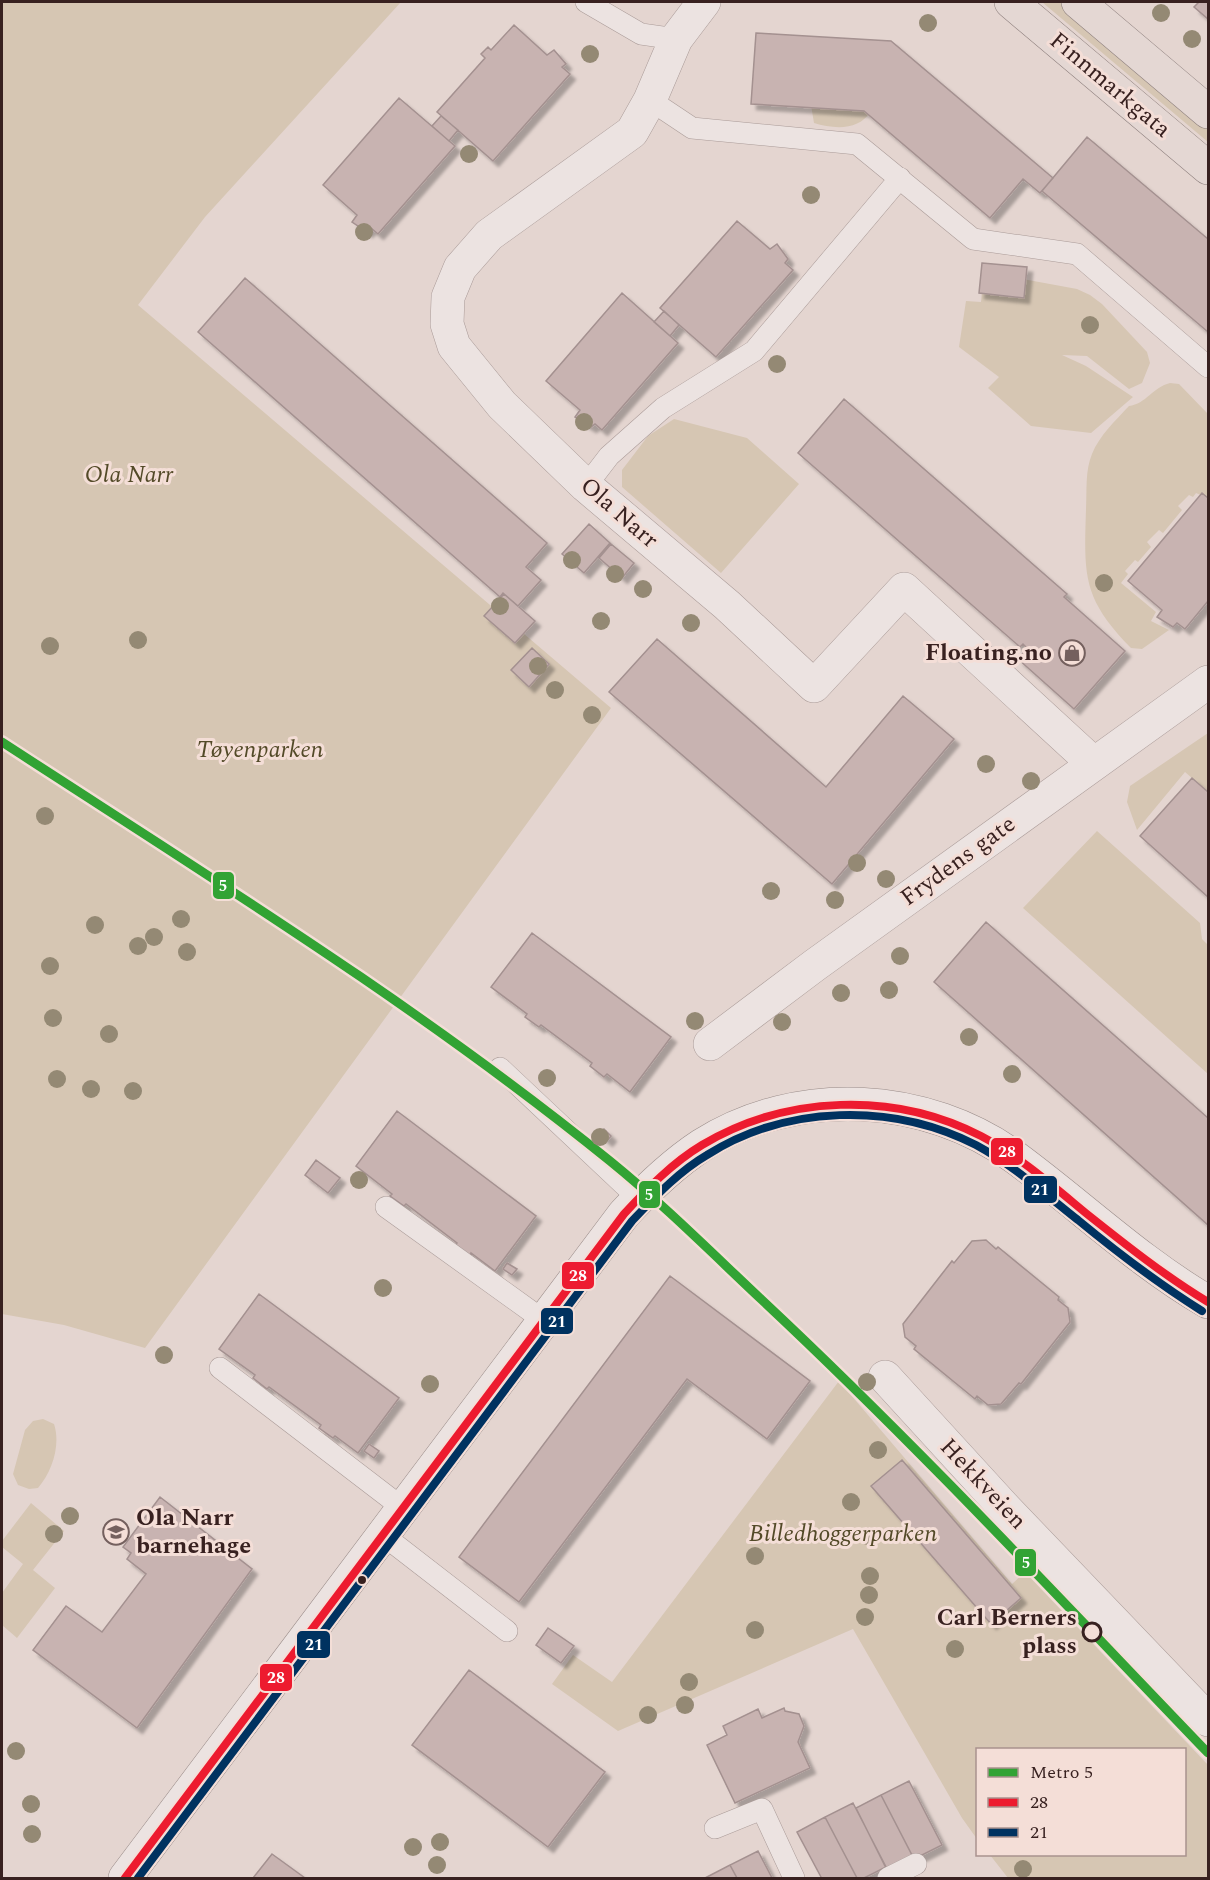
<svg xmlns="http://www.w3.org/2000/svg" width="1210" height="1880" viewBox="0 0 1210 1880" font-family="Spectral,serif">
<defs>
<filter id="shadow"><feDropShadow dx="5.5" dy="5.5" stdDeviation="1.5" flood-color="#0004"/></filter>
</defs>
<rect width="100%" height="100%" fill="#e4d5d0"/>
<!-- green -->
<path fill="#d6c6b3" d="M2,2H401L205,217L138,305L611,708L145,1348L64,1325L2,1314Z
M1042,2H1063L1208,124V142Z
M811,105L871,111C859,131 834,129 814,123Z
M984,272L1077,289L1090,295L1102,304L1147,352L1150,363L1142,383L1129,389L1087,356L1062,355L1086,366L1133,397L1091,433L1031,426L988,388L999,377L959,347L966,301L981,302Z
M1170,383L1179,384L1208,414V498L1196,493L1193,497L1189,495L1178,506L1182,510L1163,533L1159,530L1147,542L1151,547L1138,562L1135,560L1125,571L1128,574L1121,583L1156,612L1151,621L1169,630L1142,649L1131,648C1082,598 1084,575 1086,509C1087,490 1085,471 1092,454C1099,436 1116,420 1129,406C1146,404 1153,387 1170,383Z
M674,419L747,438L799,484L721,573L622,487V470L648,436Z
M1208,733V792L1185,772L1137,830L1127,802L1130,786Z
M1097,831L1200,923L1202,939L1208,945V1074L1023,908Z
M839,1381L1012,1584L1025,1572L1208,1765V1878H1008L990,1855L1184,1854V1750H978L977,1839L962,1818L853,1629L618,1731L552,1684L573,1655L612,1682Z
M43,1419L54,1424C61,1445 52,1472 38,1488L29,1489L18,1485L13,1474L25,1430L33,1421Z
M31,1503L64,1531L33,1570L55,1588L17,1638L2,1625V1593L23,1564L2,1547V1541Z"/>
<!-- building -->
<path fill="#c8b3b1" stroke="#a49190" stroke-width="1.5" filter="url(#shadow)" d="M1199,2H1208V19L1194,7Z
M514,25L547,55L554,50L566,64L562,67L570,74L493,161L437,112L485,58L481,54L488,47L491,50Z
M756,33L891,41L1053,178L1040,193L1023,179L990,218L864,111L751,104Z
M399,98L455,146L378,234L371,228L367,232L352,222L357,215L323,185Z
M441,116L458,130L449,141L432,126Z
M1087,137L1208,239V332L1042,191Z
M737,221L770,249L777,244L788,259L785,263L793,270L716,357L660,308Z
M982,263L1027,267L1024,298L979,293Z
M245,278L547,543L526,567L541,580L518,606L503,593L500,597L198,332Z
M622,293L678,343L602,430L595,424L591,427L575,417L580,410L546,381Z
M664,311L679,325L670,336L654,322Z
M844,399L1067,594L1064,597L1125,651L1074,709L1018,659L1027,648L1023,644L1020,647L798,453Z
M1202,493L1208,498V601L1185,629L1177,623L1173,627L1157,617L1162,610L1128,581Z
M589,524L610,543L584,573L562,554Z
M611,544L634,563L622,578L599,558Z
M504,594L535,621L515,643L484,616Z
M657,639L826,787L903,696L954,739L832,884L609,692Z
M532,648L549,664L529,687L511,670Z
M1192,778L1208,792V897L1140,836Z
M986,922L1208,1118V1225L934,982Z
M532,933L671,1037L630,1092L607,1074L604,1077L590,1066L592,1063L541,1025L539,1027L525,1017L527,1014L491,987Z
M397,1111L536,1216L495,1271L471,1253L470,1256L456,1245L457,1243L406,1204L404,1206L390,1196L392,1194L356,1166Z
M604,1129L611,1136L607,1141L599,1134Z
M316,1160L340,1178L328,1193L305,1175Z
M986,1240L996,1249L998,1247L1059,1297L1058,1300L1068,1308L1070,1322L1021,1384L1019,1383L1001,1404L988,1405L977,1396L975,1399L914,1349L916,1346L905,1337L903,1324L952,1261L954,1263L972,1241Z
M507,1263L517,1269L512,1275L503,1269Z
M670,1276L810,1381L767,1439L687,1379L519,1602L459,1557Z
M259,1294L399,1398L358,1453L335,1436L333,1438L319,1428L321,1425L269,1387L267,1389L253,1378L255,1375L219,1349Z
M369,1444L379,1451L374,1458L364,1451Z
M902,1460L1021,1598L991,1624L871,1486Z
M160,1497L252,1569L137,1728L33,1650L66,1606L102,1632L146,1574L127,1559L131,1553L123,1547Z
M548,1628L574,1646L561,1663L536,1645Z
M469,1670L605,1772L548,1847L412,1745Z
M784,1708L785,1711L799,1714L804,1726L798,1742L810,1768L735,1803L707,1745L727,1735L723,1726L758,1709L762,1718Z
M909,1781L942,1845L914,1859L881,1795Z
M881,1795L914,1859L888,1872L856,1808Z
M853,1803L886,1867L864,1878H857L825,1817Z
M825,1817L857,1878H818L821,1877L797,1832Z
M758,1851L772,1878H737L730,1865Z
M272,1854L305,1878H253Z
M730,1865L737,1878H705Z"/>
<g fill="none" stroke-linecap="round" stroke-linejoin="round">
<!-- service casing -->
<g stroke="#aa9b98" stroke-width="22">
<path id="service" d="M586,2L641,34L676,39
M650,100L692,128L857,144L973,239L1077,254L1208,367
M586,486L609,456L663,408L754,351L900,178
M500,1068L638,1198
M386,1207L543,1320
M220,1368L404,1509
M383,1535L507,1631
M715,1828L762,1809L794,1878
M888,1878L916,1864"/>
</g>
<!-- minor casing -->
<g stroke="#aa9b98" stroke-width="34">
<path id="minor" d="M704,2L676,39L650,100L632,132L489,235L460,268L448,297L447,324L454,346L502,405L586,486L727,605L814,686L904,589L1093,763
M710,1044L815,965L1208,682
M885,1377L1003,1506L1208,1720"/>
</g>
<!-- secondary casing -->
<g stroke="#998b88" stroke-width="34">
<path id="secondary" d="M125,1878L624,1214C648,1188 673,1164 702,1145C797,1085 926,1092 1016,1158C1081,1206 1139,1262 1208,1302"/>
</g>
<!-- primary casing -->
<g stroke="#8f817f" stroke-width="34">
<path id="primary" d="M1011,2L1208,168
M1078,2L1208,112"/>
</g>
<!-- service -->
<use href="#service" stroke="#ece3e1" stroke-width="21"/>
<!-- minor -->
<use href="#minor" stroke="#ece3e1" stroke-width="33"/>
<!-- secondary -->
<use href="#secondary" stroke="#ece3e1" stroke-width="33"/>
<!-- primary -->
<use href="#primary" stroke="#e4d7d3" stroke-width="33"/>
<!-- bus-1 casing -->
<g stroke="#f4ded7" stroke-width="12">
<path id="bus-1" d="M125,1878L624,1214C647,1189 672,1163 702,1145C786,1095 894,1091 981,1136C1019,1156 1053,1186 1087,1214C1126,1245 1165,1276 1208,1302"/>
</g>
<!-- bus-2 casing -->
<g stroke="#f4ded7" stroke-width="12">
<path id="bus-2" d="M138,1878L632,1221C655,1197 678,1172 707,1155C786,1105 892,1102 976,1145C1013,1165 1045,1194 1078,1220C1118,1253 1159,1284 1202,1311"/>
</g>
<!-- bus-1 -->
<use href="#bus-1" stroke="#ed1b2f" stroke-width="8"/>
<!-- bus-2 -->
<use href="#bus-2" stroke="#003260" stroke-width="8"/>
<!-- metro-1 casing -->
<g stroke="#f4ded7" stroke-width="14">
<path id="metro-1" d="M2,742C208,876 419,1006 610,1161C663,1204 712,1253 762,1300C917,1445 1061,1600 1208,1753"/>
</g>
<!-- metro-1 -->
<use href="#metro-1" stroke="#32a334" stroke-width="9"/>
</g>
<!-- trees -->
<g fill="#948974">
<circle cx="1161" cy="13" r="9"/>
<circle cx="928" cy="23" r="9"/>
<circle cx="1192" cy="39" r="9"/>
<circle cx="590" cy="54" r="9"/>
<circle cx="469" cy="154" r="9"/>
<circle cx="811" cy="195" r="9"/>
<circle cx="364" cy="232" r="9"/>
<circle cx="1090" cy="325" r="9"/>
<circle cx="777" cy="364" r="9"/>
<circle cx="584" cy="422" r="9"/>
<circle cx="572" cy="560" r="9"/>
<circle cx="615" cy="574" r="9"/>
<circle cx="1104" cy="583" r="9"/>
<circle cx="643" cy="589" r="9"/>
<circle cx="500" cy="606" r="9"/>
<circle cx="601" cy="621" r="9"/>
<circle cx="691" cy="623" r="9"/>
<circle cx="138" cy="640" r="9"/>
<circle cx="50" cy="646" r="9"/>
<circle cx="538" cy="666" r="9"/>
<circle cx="555" cy="690" r="9"/>
<circle cx="592" cy="715" r="9"/>
<circle cx="986" cy="764" r="9"/>
<circle cx="1031" cy="781" r="9"/>
<circle cx="45" cy="816" r="9"/>
<circle cx="857" cy="863" r="9"/>
<circle cx="886" cy="879" r="9"/>
<circle cx="771" cy="891" r="9"/>
<circle cx="835" cy="900" r="9"/>
<circle cx="181" cy="919" r="9"/>
<circle cx="95" cy="925" r="9"/>
<circle cx="154" cy="937" r="9"/>
<circle cx="138" cy="946" r="9"/>
<circle cx="187" cy="952" r="9"/>
<circle cx="900" cy="956" r="9"/>
<circle cx="50" cy="966" r="9"/>
<circle cx="889" cy="990" r="9"/>
<circle cx="841" cy="993" r="9"/>
<circle cx="53" cy="1018" r="9"/>
<circle cx="695" cy="1021" r="9"/>
<circle cx="782" cy="1022" r="9"/>
<circle cx="109" cy="1034" r="9"/>
<circle cx="969" cy="1037" r="9"/>
<circle cx="1012" cy="1074" r="9"/>
<circle cx="547" cy="1078" r="9"/>
<circle cx="57" cy="1079" r="9"/>
<circle cx="91" cy="1089" r="9"/>
<circle cx="133" cy="1091" r="9"/>
<circle cx="600" cy="1137" r="9"/>
<circle cx="359" cy="1180" r="9"/>
<circle cx="383" cy="1288" r="9"/>
<circle cx="164" cy="1355" r="9"/>
<circle cx="867" cy="1382" r="9"/>
<circle cx="430" cy="1384" r="9"/>
<circle cx="878" cy="1450" r="9"/>
<circle cx="851" cy="1502" r="9"/>
<circle cx="70" cy="1516" r="9"/>
<circle cx="54" cy="1534" r="9"/>
<circle cx="868" cy="1536" r="9"/>
<circle cx="755" cy="1556" r="9"/>
<circle cx="870" cy="1576" r="9"/>
<circle cx="869" cy="1595" r="9"/>
<circle cx="865" cy="1617" r="9"/>
<circle cx="755" cy="1630" r="9"/>
<circle cx="955" cy="1649" r="9"/>
<circle cx="689" cy="1682" r="9"/>
<circle cx="685" cy="1705" r="9"/>
<circle cx="648" cy="1715" r="9"/>
<circle cx="16" cy="1751" r="9"/>
<circle cx="31" cy="1804" r="9"/>
<circle cx="32" cy="1834" r="9"/>
<circle cx="440" cy="1842" r="9"/>
<circle cx="413" cy="1847" r="9"/>
<circle cx="437" cy="1865" r="9"/>
<circle cx="1023" cy="1869" r="9"/>
</g>
<!-- icons -->
<defs>
<g id="shop-ring" transform="scale(1.35)"><circle r="9.5" fill="#f4ded7" stroke="#74605e" stroke-width="1.5"/><path d="M-5-2.5h2.3a2.7 3.5 0 0 1 5.4 0H5L5.5 6h-11ZM-1.5-2.5h3a1.5 2.3 0 0 0-3 0Z" fill="#74605e"/></g>
<g id="school-ring" transform="scale(1.35)"><circle r="9.5" fill="#f4ded7" stroke="#74605e" stroke-width="1.5"/><path d="M0-5L7-2L0 1L-7-2ZM-4 1L0 2.5L4 1V4Q0 6-4 4Z" fill="#74605e"/></g>
</defs>
<g fill-rule="evenodd">
<use href="#shop-ring" x="1072" y="653"/>
<use href="#school-ring" x="116" y="1532"/>
</g>
<!-- markers -->
<circle fill="#382120" stroke="#f4ded7" stroke-width="2" cx="362" cy="1580" r="5"/>
<circle fill="#f4ded7" stroke="#382120" stroke-width="3" cx="1092" cy="1632" r="9"/>
<g text-anchor="middle" dominant-baseline="central" stroke-width="6" stroke-linejoin="round" paint-order="stroke">
<!-- street labels -->
<g font-size="24" fill="#382120" stroke="#f4ded7">
<text transform="translate(1110 85) rotate(40)">Finnmarkgata</text>
<text transform="translate(619 513) rotate(41)">Ola Narr</text>
<text transform="translate(958 861) rotate(-36)">Frydens gate</text>
<text transform="translate(983 1484) rotate(47)">Hekkveien</text>
</g>
<!-- park labels -->
<g font-size="24" font-style="italic" fill="#534a28" stroke="#f4ded7">
<text x="129" y="475">Ola Narr</text>
<text x="260" y="750">Tøyenparken</text>
<text x="843" y="1534">Billedhoggerparken</text>
</g>
<!-- poi labels -->
<g font-size="24" font-weight="bold" fill="#382120" stroke="#f4ded7" text-anchor="end">
<text x="1052" y="653">Floating.no</text>
<text x="136" y="1518" text-anchor="start">Ola Narr<tspan x="136" dy="28">barnehage</tspan></text>
</g>
<!-- stop labels -->
<g font-size="24" font-weight="bold" fill="#382120" stroke="#f4ded7" text-anchor="end">
<text x="1077" y="1618">Carl Berners<tspan x="1077" dy="28">plass</tspan></text>
</g>
</g>
<g stroke="#f4ded7" stroke-width="2">
<rect x="212" y="871" width="23" height="29" rx="6" fill="#32a334"/>
<rect x="990" y="1137" width="34" height="29" rx="6" fill="#ed1b2f"/>
<rect x="1023" y="1175" width="35" height="29" rx="6" fill="#003260"/>
<rect x="638" y="1180" width="23" height="29" rx="6" fill="#32a334"/>
<rect x="561" y="1261" width="34" height="29" rx="6" fill="#ed1b2f"/>
<rect x="540" y="1307" width="34" height="28" rx="6" fill="#003260"/>
<rect x="1014" y="1548" width="23" height="29" rx="6" fill="#32a334"/>
<rect x="296" y="1630" width="35" height="29" rx="6" fill="#003260"/>
<rect x="259" y="1663" width="34" height="29" rx="6" fill="#ed1b2f"/>
</g>
<g font-size="16" text-anchor="middle" font-weight="bold" fill="#fff">
<text x="223" y="891">5</text>
<text x="1007" y="1157">28</text>
<text x="1040" y="1195">21</text>
<text x="649" y="1200">5</text>
<text x="578" y="1281">28</text>
<text x="557" y="1327">21</text>
<text x="1026" y="1568">5</text>
<text x="314" y="1650">21</text>
<text x="276" y="1683">28</text>
</g>
<!-- border -->
<rect width="1210" height="1880" fill="none" stroke="#382120" stroke-width="6"/>
<!-- legend -->
<rect x="976" y="1748" width="210" height="108" fill="#f4ded7" stroke="#a9928e" stroke-width="1.5"/>
<rect x="988" y="1768" width="30" height="9" fill="#32a334" stroke="#a9928e" stroke-width="1.5"/>
<text x="1030" y="1778" font-size="18" fill="#382120">Metro 5</text>
<rect x="988" y="1798" width="30" height="9" fill="#ed1b2f" stroke="#a9928e" stroke-width="1.5"/>
<text x="1030" y="1808" font-size="18" fill="#382120">28</text>
<rect x="988" y="1828" width="30" height="9" fill="#003260" stroke="#a9928e" stroke-width="1.5"/>
<text x="1030" y="1838" font-size="18" fill="#382120">21</text>
</svg>
